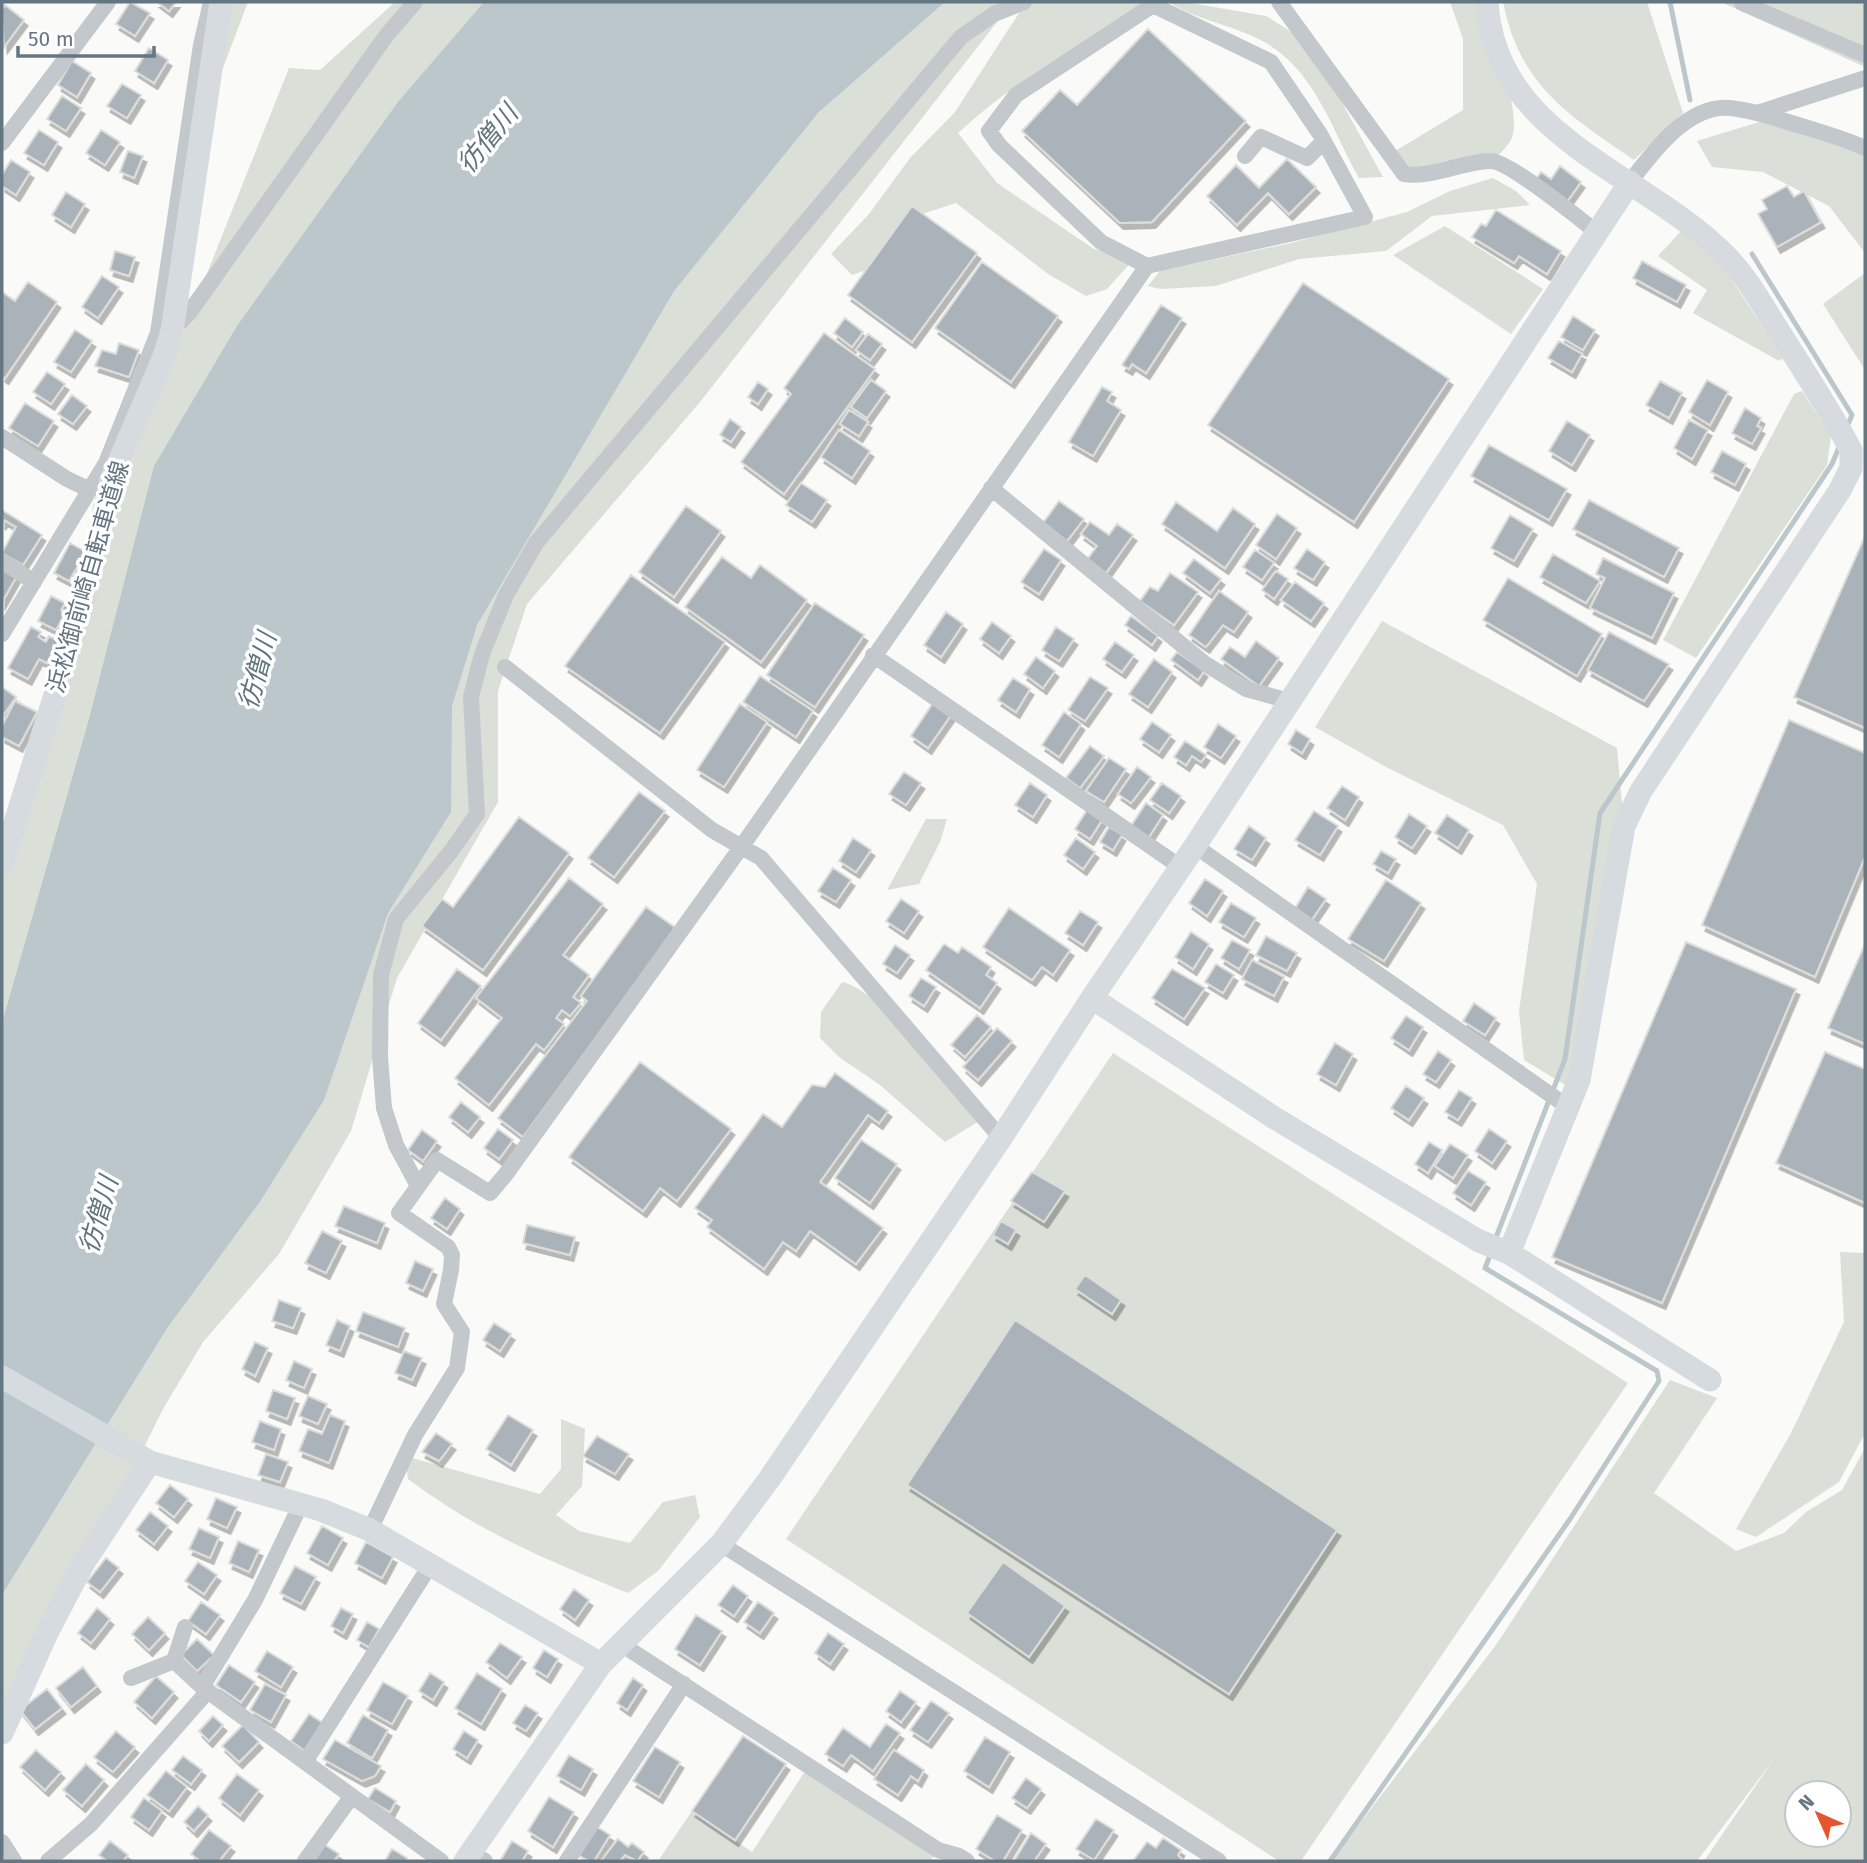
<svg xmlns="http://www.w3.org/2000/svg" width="1867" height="1863" viewBox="0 0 1867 1863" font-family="'Fira Sans','Noto Sans JP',sans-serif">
<defs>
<filter id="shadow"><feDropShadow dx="3.5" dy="6" stdDeviation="0" flood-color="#0004"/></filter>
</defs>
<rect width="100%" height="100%" fill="#fafaf8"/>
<!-- green -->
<path fill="#dadfd7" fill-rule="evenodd" d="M225,2H248L212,97Z
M395,2H486L2,1027V864L120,491L289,68L320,70Z
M945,2H1020L1008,8L700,402L527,604L498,691V802L397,978L351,1131L279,1254L203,1342L163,1409L2,1733V1595L168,1327L295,1146L448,682L530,515L670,285L818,113Z
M1026,2H1159C1087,40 1017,78 958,133L997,183L1094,249L1136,257L1107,289L1086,296L1048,274L956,203L919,215L886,263L852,275L831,254L869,214L910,158L955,112Z
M1168,2H1185L1266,16L1309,43L1383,177L1359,178C1329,125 1313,62 1252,36C1223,23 1196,19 1168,2Z
M1450,2H1480C1490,32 1524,112 1511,140C1507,147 1498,155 1493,161L1401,170L1392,153L1463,110V39Z
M1503,2H1647L1683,113L1634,160C1567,114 1520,86 1503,2Z
M1721,2H1865V67Z
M1779,116L1865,154V253L1829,206L1763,172L1712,167L1697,141Z
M1493,178L1516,191L1530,205L1432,216L1386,251L1299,259L1216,286L1160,289L1148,286L1160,271L1291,243L1407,212L1450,191Z
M1445,226L1543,289L1511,334L1393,255Z
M1683,229L1725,270L1783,358L1779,361L1693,313L1707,290L1658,256Z
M1865,273V370L1823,304Z
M1802,391L1831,436L1827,465L1696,658L1663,640L1794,394Z
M1382,621L1617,748L1624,826L1575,1091L1524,1060L1519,1011L1537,884L1503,825L1386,767L1315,727Z
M926,819H947L940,842L919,884L887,890Z
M842,982C881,990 955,1086 984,1118L945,1142L880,1085L839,1057L820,1038L821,1012Z
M1113,1053L1628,1383L1301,1861H1279L786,1539Z
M1840,1252L1865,1253V1433L1839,1482L1756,1537L1736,1529L1791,1433L1844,1322Z
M1670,1380L1717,1398L1654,1493L1736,1551L1784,1533L1806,1512L1842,1490L1865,1448V1861H1704L1774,1759L1697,1861H1331L1496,1645ZM1797,1793H1839V1835H1797Z
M561,1419L585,1429L582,1486L556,1515L579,1531L630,1543L663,1502L695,1495L700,1517L658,1571L628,1593C548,1561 477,1531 408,1479L405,1456L540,1494L561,1469Z
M809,1765L938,1850L930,1861H658L692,1811L752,1852Z"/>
<!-- water -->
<path fill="#bbc7cb" d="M484,2H945L818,113L674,291L477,625L452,706L451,812L388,913L324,1100L259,1203L168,1327L2,1595V1023L89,719L154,466L237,326L398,102Z"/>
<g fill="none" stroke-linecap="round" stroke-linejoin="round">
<!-- stream -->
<path stroke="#bbc7cb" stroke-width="5" d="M1670,2L1690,100
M1752,254L1852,415L1846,429
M1495,1240L1565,1059L1600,813L1832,464L1840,445
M1330,1861L1570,1519L1659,1381L1657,1371L1485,1268L1491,1253"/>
</g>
<!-- building -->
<path fill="#aab3b9" stroke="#dcdcda" stroke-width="2" filter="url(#shadow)" d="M130,2L150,13L135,36L116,24Z
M157,2H176L169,11Z
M5,5L24,20L4,47L2,10Z
M1148,29L1246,121L1152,222L1120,223L1022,131L1060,90L1077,105Z
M149,48L168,60L154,83L135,71Z
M72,61L91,73L77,97L58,85Z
M122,84L141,95L127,118L107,106Z
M62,96L81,108L66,131L47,119Z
M39,130L58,142L44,165L24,153Z
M101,130L120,142L105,165L86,153Z
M128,151L143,156L134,178L120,172Z
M1287,159L1316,187L1289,214L1268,193L1237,225L1207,196L1236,165L1259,188Z
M11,160L30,172L16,195L2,186V175Z
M1560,166L1581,182L1566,203L1535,181L1541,172L1551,179Z
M1787,186L1794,197L1804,191L1821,222L1777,247L1758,214L1767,209L1762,200Z
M66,192L85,204L71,227L52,215Z
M912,206L977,253L912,342L848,295Z
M1496,210L1561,251L1547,274L1519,256L1514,263L1472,237L1481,224L1486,226Z
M115,251L135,257L129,276L110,270Z
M1642,261L1686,285L1677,302L1633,278Z
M982,262L1058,316L1011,382L935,328Z
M102,276L119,287L98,318L82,307Z
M28,282L57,302L5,378L2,376V292L15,301Z
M1303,283L1449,379L1354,522L1208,425Z
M1161,305L1182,318L1146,373L1132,364L1129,369L1122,365Z
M1573,316L1595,330L1583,350L1561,337Z
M845,318L863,332L852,347L834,333Z
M75,330L92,341L71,372L54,362Z
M824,333L875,369L784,494L741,462L791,394L784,388Z
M868,334L882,344L870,360L856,350Z
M1559,341L1582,354L1572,372L1548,358Z
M119,343L139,350L129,377L95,366L102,350L116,354Z
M47,372L65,384L51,404L33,392Z
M871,380L886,391L867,418L851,407Z
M1707,380L1728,392L1710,425L1689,412Z
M1660,381L1682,393L1669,418L1646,405Z
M758,382L768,389L758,404L748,397Z
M1102,387L1112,392L1107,401L1121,410L1093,456L1069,442Z
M72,395L87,406L73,424L58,414Z
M25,403L54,421L38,446L9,428Z
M1745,408L1761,418L1757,426L1761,428L1752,444L1732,433Z
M849,410L868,422L859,436L840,424Z
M730,419L741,427L731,442L720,435Z
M1689,420L1708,430L1692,459L1674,448Z
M1567,421L1590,435L1572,465L1549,451Z
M839,430L870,451L852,478L821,457Z
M1489,445L1567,489L1549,520L1471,476Z
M1722,451L1746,464L1735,485L1711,472Z
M801,483L827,500L812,522L786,505Z
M1589,500L1679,548L1664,577L1573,529Z
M1059,501L1084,519L1067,541L1043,523Z
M1176,502L1217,531L1233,508L1255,524L1225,568L1162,524Z
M686,506L721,531L674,597L639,572Z
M2,510L42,535L23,565L2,553L16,527L4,520L2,524Z
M1277,514L1297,528L1276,559L1256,545Z
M1510,515L1533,529L1514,561L1491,548Z
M1090,522L1109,535L1117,524L1133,535L1106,573L1087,560L1097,546L1081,534Z
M1865,536V728L1794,697Z
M70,543L86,552L69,581L54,573Z
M1044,549L1061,560L1039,594L1021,582Z
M1307,549L1325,562L1313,580L1294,568Z
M1255,550L1274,563L1262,580L1243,567Z
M1553,554L1600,581L1586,603L1540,577Z
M722,557L751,578L760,565L807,600L761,662L685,607Z
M1603,558L1674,593L1652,638L1590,608L1605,578L1596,574Z
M1194,559L1221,579L1210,593L1183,573Z
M2,566L18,574L2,602Z
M1276,571L1288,579L1274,599L1262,590Z
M1170,573L1198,592L1174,625L1140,601L1150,587L1158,591Z
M631,575L725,642L660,733L565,666Z
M1508,578L1602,634L1577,676L1483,620Z
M1295,582L1324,603L1311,621L1281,600Z
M1219,591L1248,612L1234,632L1223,625L1206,647L1189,635Z
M51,596L65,603L61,610L66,612L56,630L38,621Z
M815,603L864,635L815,707L767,675Z
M946,612L963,624L941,657L924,645Z
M1131,616L1158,636L1152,645L1125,625Z
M992,622L1011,636L999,653L980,639Z
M31,627L41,632L38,637L46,642L49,636L59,641L47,663L39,659L28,679L8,668Z
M1056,627L1074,639L1059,661L1042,650Z
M1609,632L1669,664L1644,701L1588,670Z
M1256,641L1279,658L1259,686L1221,659L1230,647L1245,657Z
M1115,642L1134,655L1122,672L1103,659Z
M1177,652L1204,671L1198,680L1171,660Z
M1036,657L1055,671L1043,688L1024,674Z
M1154,659L1172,672L1148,707L1129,694Z
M760,676L813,711L796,737L743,702Z
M1090,677L1108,688L1085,721L1068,710Z
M1013,678L1030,689L1016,712L998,700Z
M2,687L16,697L2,717Z
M15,701L37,712L19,746L2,737V726Z
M933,703L951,715L928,748L911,736Z
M740,704L767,722L724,787L697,770Z
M1064,712L1081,724L1059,757L1042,745Z
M1789,720L1865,753V857L1815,977L1702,925Z
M1152,722L1171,735L1159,752L1140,739Z
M1218,724L1236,736L1221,758L1204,747Z
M1296,730L1310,739L1302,753L1288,744Z
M1185,741L1206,755L1201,762L1192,756L1186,765L1174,757Z
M1090,746L1104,756L1080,788L1066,778Z
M1109,758L1126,769L1104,802L1086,791Z
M1137,767L1151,777L1131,803L1118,794Z
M904,772L921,783L906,805L889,794Z
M1030,783L1047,795L1033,817L1015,805Z
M1162,783L1181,796L1169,813L1150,800Z
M1342,786L1359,797L1345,820L1327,808Z
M639,792L665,811L614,877L588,858Z
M1146,803L1163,815L1149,837L1131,826Z
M1087,810L1102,820L1090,839L1075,829Z
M1314,811L1338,826L1320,855L1295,840Z
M1409,814L1427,826L1412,848L1395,837Z
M1447,815L1469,830L1458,848L1435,833Z
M519,817L569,853L483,970L422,926L442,899L453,907Z
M1249,826L1266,838L1252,860L1234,849Z
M1109,827L1122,835L1113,850L1100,842Z
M853,838L871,850L856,872L839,861Z
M1076,838L1095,852L1083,869L1064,855Z
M1381,851L1396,859L1388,873L1373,864Z
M833,868L851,880L836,902L818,891Z
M569,878L603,904L563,955L589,975L573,997L581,1003L570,1016L562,1010L556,1018L564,1024L544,1050L536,1044L489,1105L455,1078L502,1018L476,998Z
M1205,879L1223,891L1207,916L1189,903Z
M1386,880L1421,903L1384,961L1348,939Z
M1308,887L1326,899L1311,921L1294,910Z
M901,899L919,911L904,933L886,921Z
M1231,903L1256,918L1244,937L1219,922Z
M646,907L676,928L523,1137L498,1118L587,1001L581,996Z
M1009,908L1070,950L1053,975L1042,967L1032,980L983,947Z
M1080,911L1098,922L1083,945L1065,933Z
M1191,932L1209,944L1193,969L1175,957Z
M1266,936L1297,953L1287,971L1256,955Z
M1232,940L1250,950L1239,969L1221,958Z
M1686,942L1796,989L1662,1303L1552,1257Z
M944,944L958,953L962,947L991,967L986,975L997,983L980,1008L926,970Z
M1865,944V1044L1828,1028Z
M895,945L910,955L897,973L883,964Z
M1252,960L1284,977L1274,996L1242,979Z
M1216,964L1234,975L1223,993L1205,982Z
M457,969L481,986L441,1040L418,1023Z
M1172,969L1205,988L1184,1019L1152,998Z
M921,978L936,987L924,1006L909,996Z
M1474,1003L1496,1018L1485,1035L1463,1021Z
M977,1015L991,1027L965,1057L951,1045Z
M1406,1016L1423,1027L1409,1050L1391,1038Z
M997,1028L1012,1041L978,1080L963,1067Z
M1335,1043L1353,1054L1336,1085L1317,1074Z
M1438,1051L1451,1060L1436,1082L1423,1074Z
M1825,1052L1865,1069V1203L1776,1163Z
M640,1062L731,1129L677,1201L660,1188L643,1211L569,1157Z
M835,1073L888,1111L879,1123L868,1115L820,1182L883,1228L856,1264L810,1231L796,1251L783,1242L764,1269L707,1227L712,1220L695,1208L763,1114L782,1127L812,1085L825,1087Z
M1406,1086L1424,1098L1409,1120L1391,1108Z
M1459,1090L1472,1098L1458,1120L1445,1112Z
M461,1102L480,1117L468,1132L449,1117Z
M498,1129L513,1140L499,1159L484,1148Z
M1489,1129L1507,1141L1492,1163L1475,1151Z
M422,1130L437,1141L423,1161L408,1150Z
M861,1140L897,1164L870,1203L835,1178Z
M1429,1142L1442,1150L1428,1173L1415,1164Z
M1450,1144L1468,1155L1453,1178L1435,1166Z
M1468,1171L1486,1182L1471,1205L1453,1193Z
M1032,1172L1065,1191L1044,1222L1011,1201Z
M445,1198L460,1209L447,1229L431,1218Z
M344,1206L385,1223L377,1243L335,1226Z
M1001,1221L1016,1230L1008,1244L993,1235Z
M527,1225L575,1237L570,1255L523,1243Z
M322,1231L342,1241L326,1273L305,1263Z
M415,1261L433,1269L423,1291L406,1283Z
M1085,1275L1121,1300L1112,1314L1075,1289Z
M279,1300L301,1308L293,1328L272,1321Z
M363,1312L405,1328L398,1347L356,1331Z
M337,1320L350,1326L340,1351L326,1345Z
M1015,1320L1337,1530L1229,1694L907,1485Z
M494,1323L511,1334L500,1351L483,1340Z
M255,1342L268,1348L255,1376L242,1369Z
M404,1351L422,1358L412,1380L395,1373Z
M294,1361L312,1369L304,1388L286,1380Z
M273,1390L295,1398L287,1419L266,1411Z
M308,1396L327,1404L318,1424L299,1416Z
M330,1415L345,1421L329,1463L299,1451L308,1429L322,1434Z
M508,1415L533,1430L511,1465L486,1449Z
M260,1421L281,1429L274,1450L252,1442Z
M436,1433L452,1444L439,1461L422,1452Z
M597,1436L629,1454L615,1474L583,1456Z
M266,1454L288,1462L280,1482L258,1475Z
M170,1485L188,1499L174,1517L156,1503Z
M216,1498L237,1507L227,1528L207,1519Z
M150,1512L168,1526L154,1544L136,1530Z
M322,1526L343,1538L328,1565L307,1553Z
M199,1528L219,1537L210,1558L189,1549Z
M238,1541L259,1550L249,1572L229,1563Z
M366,1542L393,1557L382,1578L355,1563Z
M106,1558L119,1568L100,1592L87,1582Z
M198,1562L217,1575L204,1594L185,1581Z
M1003,1562L1065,1606L1029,1657L967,1613Z
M295,1566L316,1577L301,1604L280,1593Z
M733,1585L748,1596L734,1616L718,1605Z
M574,1589L589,1600L575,1620L560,1609Z
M201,1602L220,1615L206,1634L188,1621Z
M758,1602L774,1613L760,1633L744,1622Z
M97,1608L110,1619L91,1643L78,1633Z
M341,1608L353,1614L343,1633L331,1626Z
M696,1615L722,1631L700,1665L675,1649Z
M148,1617L165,1633L149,1650L132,1634Z
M367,1622L379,1629L369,1647L357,1640Z
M828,1633L844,1644L830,1664L815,1653Z
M197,1639L214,1655L197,1671L181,1655Z
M500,1643L522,1657L507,1678L486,1662Z
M544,1650L558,1659L547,1677L533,1668Z
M267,1651L293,1667L281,1687L255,1671Z
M229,1665L255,1682L241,1702L216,1685Z
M83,1667L97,1686L71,1707L56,1688Z
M430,1673L444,1682L433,1700L419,1691Z
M477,1673L502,1689L481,1724L455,1708Z
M156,1676L174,1692L152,1718L134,1702Z
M633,1678L643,1685L627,1710L617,1703Z
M383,1682L408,1696L392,1724L367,1710Z
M265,1684L286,1695L271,1722L250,1710Z
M47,1689L62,1708L35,1729L20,1710Z
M900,1691L916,1702L901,1722L886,1711Z
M931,1701L949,1713L928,1742L910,1730Z
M525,1705L538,1713L526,1731L513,1723Z
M309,1714L323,1723L305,1751L291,1741Z
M363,1715L388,1730L372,1758L347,1743Z
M213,1716L223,1725L209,1741L199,1731Z
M886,1724L900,1733L873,1771L851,1755L843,1766L825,1754L843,1728L870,1747Z
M243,1725L259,1742L239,1762L222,1746Z
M116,1731L135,1747L113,1772L94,1757Z
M464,1731L478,1740L467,1758L453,1749Z
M743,1736L786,1764L735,1840L692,1811Z
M985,1737L1010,1752L989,1787L964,1771Z
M335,1740L381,1766L375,1776L362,1781L323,1759Z
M655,1747L680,1762L659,1797L633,1781Z
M36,1750L61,1772L45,1790L20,1767Z
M894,1750L924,1770L918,1781L911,1776L898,1795L874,1779Z
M569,1755L593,1769L581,1790L557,1776Z
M183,1756L202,1770L191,1784L172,1770Z
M86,1764L104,1780L82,1806L63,1790Z
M166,1771L187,1787L169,1811L147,1795Z
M237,1774L259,1790L240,1815L219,1798Z
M1026,1778L1041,1789L1027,1808L1012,1798Z
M375,1788L396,1801L390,1812L368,1799Z
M549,1797L574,1812L553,1847L528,1831Z
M144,1798L162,1811L149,1830L131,1817Z
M198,1806L208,1815L194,1831L184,1822Z
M997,1815L1022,1830L1003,1861H995L976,1849Z
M1096,1819L1114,1830L1094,1860L1076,1849Z
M597,1827L610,1835L594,1861H589L579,1856Z
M209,1830L231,1846L219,1861H200L191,1854Z
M1031,1833L1046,1844L1034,1861H1014Z
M1163,1838L1181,1850L1178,1855L1183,1861H1133L1147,1842L1156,1848Z
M618,1839L628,1847L632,1843L644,1852L637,1861L625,1855L620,1861H601Z
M110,1841L128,1855L123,1861H107L99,1855Z
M512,1841L528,1851L522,1861H500Z
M325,1845L339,1854L334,1861H314Z
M392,1849L407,1858L405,1861H385Z"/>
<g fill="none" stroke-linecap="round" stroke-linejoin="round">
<!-- street -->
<path stroke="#c3c8cc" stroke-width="16" d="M1279,2L1404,174C1435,178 1460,162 1490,161C1508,160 1581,220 1599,234
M1742,3L1865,55
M1757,113L1865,78
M2,143L108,2
M1245,156L1261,137L1307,158L1324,141
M1630,182C1653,152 1688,104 1730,108C1750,110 1769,116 1788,122C1814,130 1840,137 1865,148
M171,331L189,313L386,36L415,2
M2,437L67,479L90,490
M991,488L1204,663L1246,689L1289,701
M2,561L34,582
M2,634L106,463L158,333L201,45L211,2
M873,655L1179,866
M505,667L712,830L761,858L1001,1138
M1195,846L1568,1107
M418,1186L396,1145L384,1108L380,1057L381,975L396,919L452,850L477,814L471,697L482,654L506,595L536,543L961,37L994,14L1024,2
M370,1530L415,1435L457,1368L462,1332L444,1304L451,1270L452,1255L448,1247L399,1213L437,1160L490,1193L506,1174L742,846L1147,266L1365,217L1320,134L1271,62L1153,5L1016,95L989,131L999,145L1101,242L1147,266
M721,1544L1219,1861
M621,1644L938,1850L959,1856L967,1861
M174,1661L185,1627
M131,1678L174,1661L202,1687L441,1861
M202,1687L255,1600L301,1504
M305,1762L431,1564
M2,1842L14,1861
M472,1853L485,1861
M48,1861L91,1824L208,1691
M305,1861L352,1796
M567,1861L684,1684"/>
<!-- secondary -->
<path stroke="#d6dbdf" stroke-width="23" d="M1487,2C1495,139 1645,172 1728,258C1750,281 1765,310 1782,336C1806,374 1830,411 1851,450V468L1840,490L1641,791L1624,826L1579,1080L1509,1253
M2,864L81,612L111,480L163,359L172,331L221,2
M1092,998L1195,846L1630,182
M2,1377L150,1462L321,1510L370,1530L601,1664
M2,1733L47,1633L83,1564L150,1462
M465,1861L601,1664L721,1544L770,1478L1001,1138L1092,998L1273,1117L1479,1241L1509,1253L1710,1380"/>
</g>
<g text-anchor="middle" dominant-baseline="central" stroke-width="7" stroke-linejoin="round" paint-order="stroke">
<!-- street labels -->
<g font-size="24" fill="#657683" stroke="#fff">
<text transform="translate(88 577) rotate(-74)">浜松御前崎自転車道線</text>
</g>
<!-- water labels -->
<g font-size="26" font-style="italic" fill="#60757c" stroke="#fff">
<text transform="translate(488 139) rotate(-51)">彷僧川</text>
<text transform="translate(258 671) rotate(-75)">彷僧川</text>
<text transform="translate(99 1215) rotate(-74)">彷僧川</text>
</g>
</g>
<!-- border -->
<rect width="1867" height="1863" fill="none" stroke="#657683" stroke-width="7"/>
<!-- north arrow -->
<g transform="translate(1818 1814) rotate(315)"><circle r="33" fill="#ffffff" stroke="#c1c8cd" stroke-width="2"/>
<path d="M0-5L12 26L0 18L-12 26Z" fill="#e4572e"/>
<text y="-10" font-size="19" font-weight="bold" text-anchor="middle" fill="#657683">N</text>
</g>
<!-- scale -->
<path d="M18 46v10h136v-10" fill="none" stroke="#657683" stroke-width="3.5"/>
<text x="28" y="46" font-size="21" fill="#657683" stroke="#ffffff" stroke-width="5" paint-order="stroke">50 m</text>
</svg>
